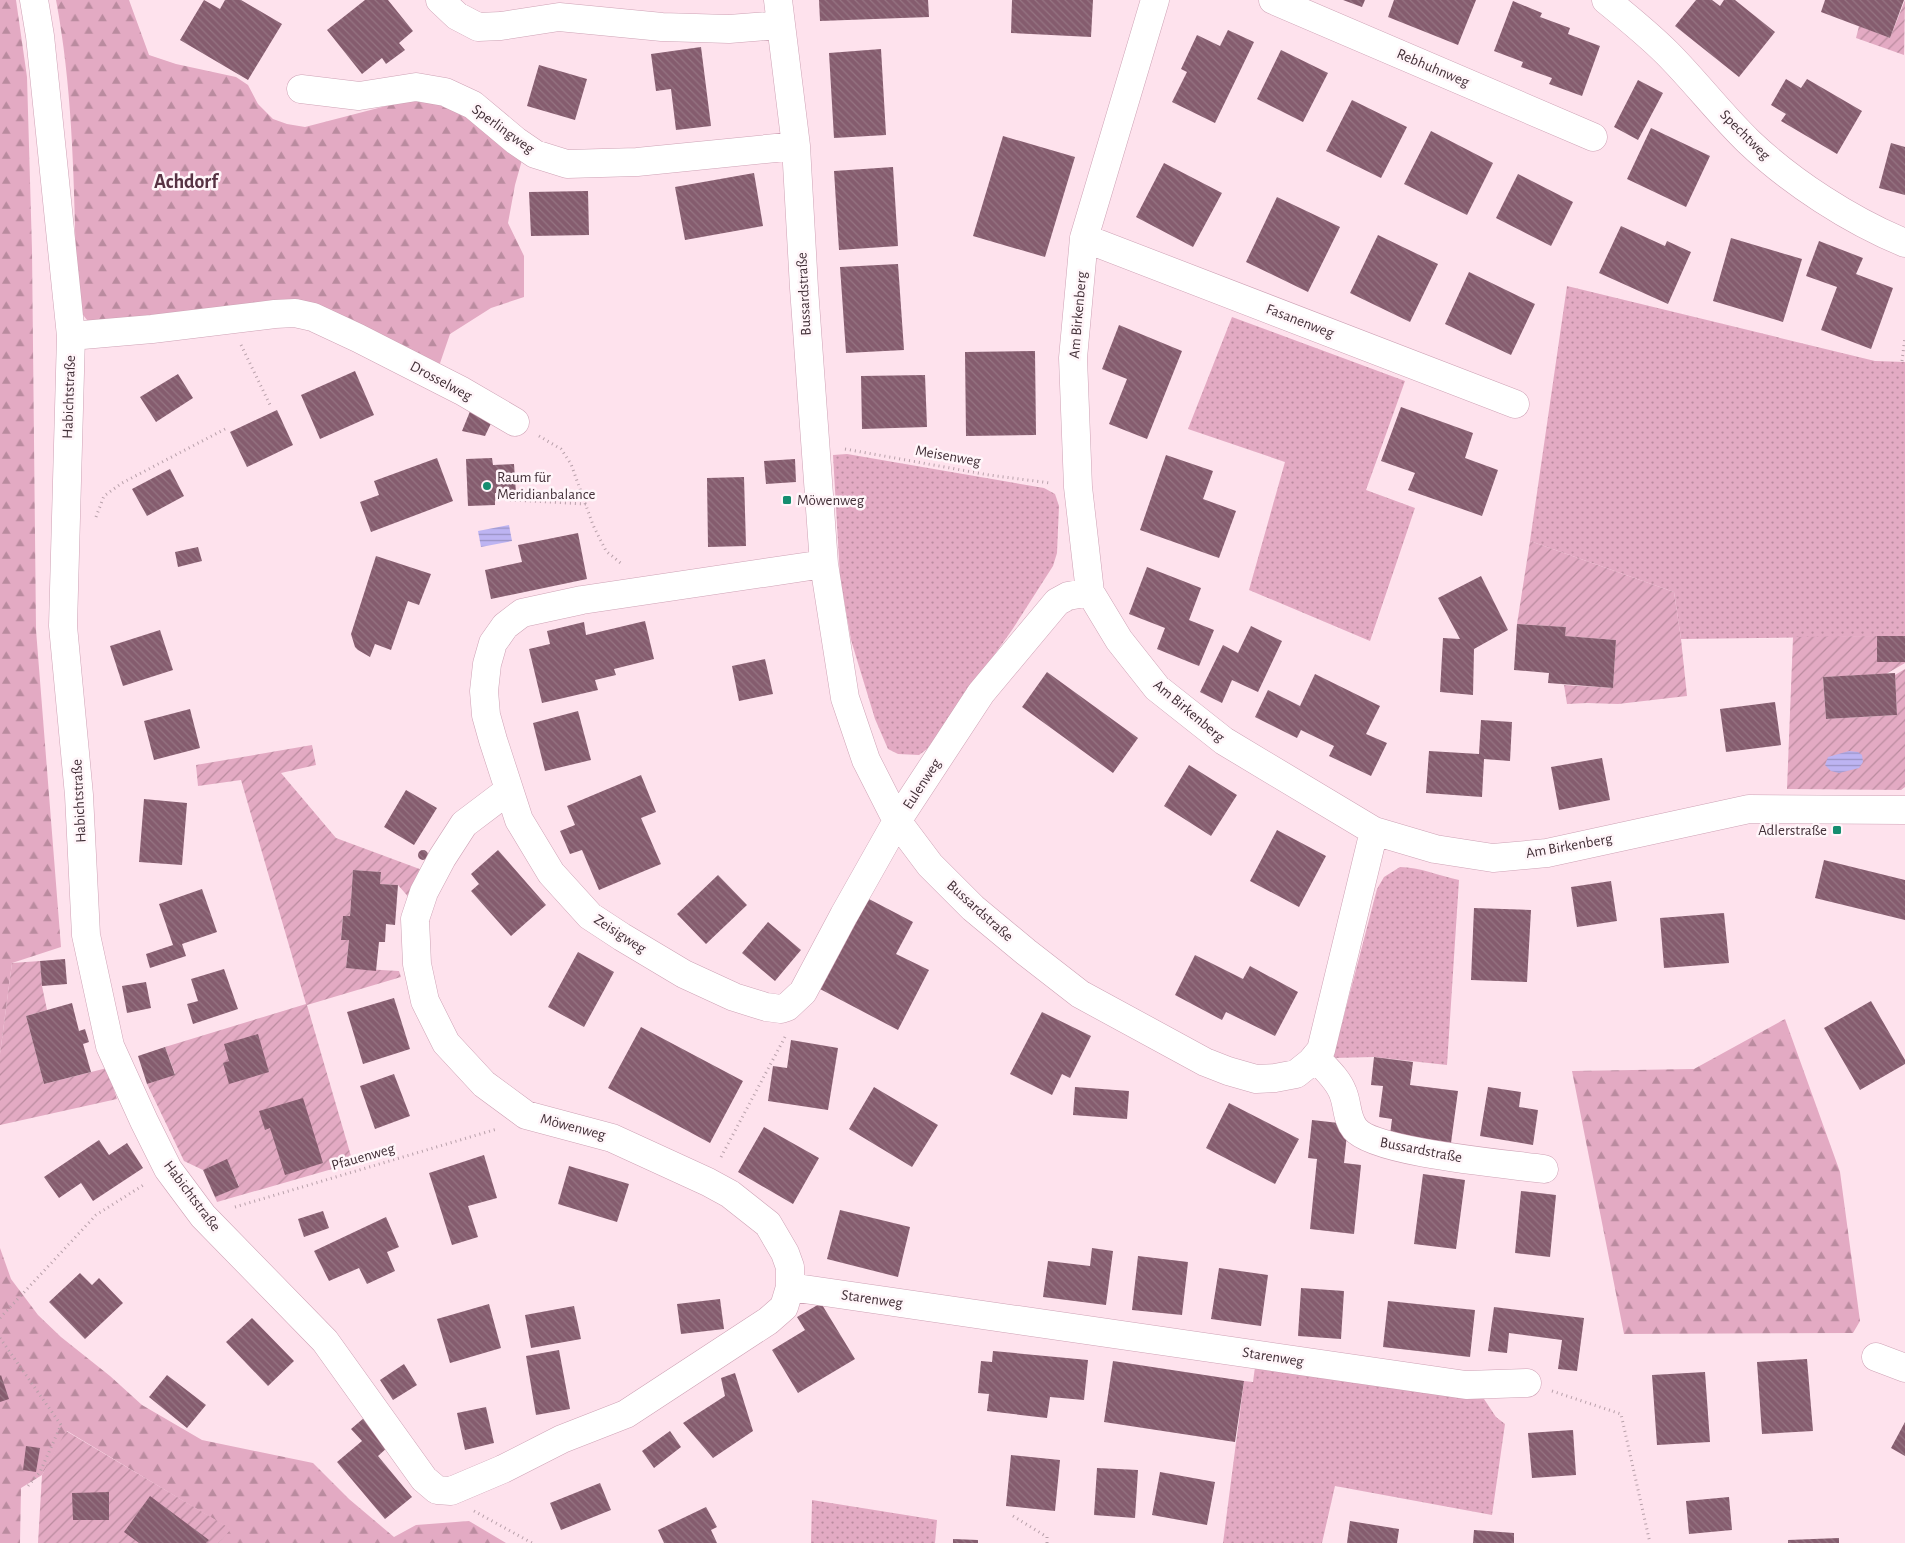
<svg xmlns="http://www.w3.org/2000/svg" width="1905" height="1543" viewBox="0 0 1905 1543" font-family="'Alegreya Sans',sans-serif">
<defs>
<pattern id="grass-dots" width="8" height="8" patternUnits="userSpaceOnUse" patternTransform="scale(1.25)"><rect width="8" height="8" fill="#e3aac3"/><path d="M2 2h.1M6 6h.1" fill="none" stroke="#ba8b9f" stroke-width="1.8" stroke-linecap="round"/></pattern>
<pattern id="forest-firs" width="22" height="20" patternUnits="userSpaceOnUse" patternTransform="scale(1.25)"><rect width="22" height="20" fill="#e3aac3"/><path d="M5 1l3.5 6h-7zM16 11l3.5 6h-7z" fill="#ba8b9f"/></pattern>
<pattern id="garden-furrows" width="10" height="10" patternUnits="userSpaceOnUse" patternTransform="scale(1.25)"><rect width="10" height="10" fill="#e3aac3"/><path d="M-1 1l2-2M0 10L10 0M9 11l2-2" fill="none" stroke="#ba8b9f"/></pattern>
<pattern id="water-rules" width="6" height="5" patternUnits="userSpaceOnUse" patternTransform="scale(1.25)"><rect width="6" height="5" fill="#bdb4f2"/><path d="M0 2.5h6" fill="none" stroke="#9b93c5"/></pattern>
<pattern id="building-back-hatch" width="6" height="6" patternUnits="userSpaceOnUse" patternTransform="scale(1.25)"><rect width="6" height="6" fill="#855c6e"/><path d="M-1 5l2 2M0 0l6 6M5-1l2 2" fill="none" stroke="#967583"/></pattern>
</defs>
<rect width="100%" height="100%" fill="#fee2ed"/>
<!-- grass -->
<path fill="url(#grass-dots)" d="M1567,286L1875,361L1905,362V636L1681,639L1674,592L1530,541Z
M1232,317L1405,381L1366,490L1415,508L1370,641L1249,590L1285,462L1188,429Z
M847,454L1044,488L1055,494L1059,506L1057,553L1053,566L1012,630L927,749L919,755L898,754L888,749L875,719L851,640L840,577L833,455Z
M1400,867C1419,867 1440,876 1459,880L1447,1065L1374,1057L1333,1058L1377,889L1384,877Z
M1255,1367L1484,1399L1496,1417L1505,1424L1492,1515L1335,1486L1322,1543H1223L1244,1381L1253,1382Z
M812,1500L937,1520L935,1543H811Z"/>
<!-- forest -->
<path fill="url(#forest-firs)" d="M0,0H16L27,77L32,250L36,630L61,947L12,963L0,1054Z
M56,0H129L149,55L176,64L236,77L248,85L258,104L273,119L287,124L305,127L386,106L406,99L435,101L460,111L522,160L515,185L508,223L524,256V297L491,308L450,334L438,369L313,317L109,328L87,320L77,307C74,205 75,101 56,0Z
M1785,1019L1840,1172L1860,1321L1853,1333L1624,1334L1572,1071L1694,1069Z
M0,1248L11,1279L38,1315L61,1337L110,1376L142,1405L202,1440L313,1463L349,1499L394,1537L416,1525L469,1521L506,1543H219L230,1529L67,1431L42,1475L21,1488L20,1543H0Z"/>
<!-- garden -->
<path fill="url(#garden-furrows)" d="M1905,0L1904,55L1856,38L1859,26L1890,38Z
M1530,541L1674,592L1681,639L1687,696L1618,704L1587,703L1567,704L1564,685L1613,688L1616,640L1565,636L1566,627L1517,624Z
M1877,636V662L1905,661V663L1886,674L1823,677L1826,719L1897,715L1895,675L1905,669V787L1901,790L1787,789L1793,637Z
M312,745L316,765L281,773L336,838L425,871L411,900L398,885L380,884L381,872L353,870L350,916H343L341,939L349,940L346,968L399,971L401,977L307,1005L353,1163L217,1202L215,1197L239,1186L227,1160L203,1170L184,1161L147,1084L175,1074L165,1047L306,1004L241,780L198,786L196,765Z
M40,961L42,986L47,1010L26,1016L44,1084L107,1068L117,1099L0,1125V1054L12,963Z
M66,1431L231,1529L219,1543H38L42,1475Z"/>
<!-- water -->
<path fill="url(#water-rules)" d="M509,525L512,541L481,547L478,531Z
M1849,751L1858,752L1862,755L1863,762L1859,768L1839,773L1831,771L1825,765L1828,757Z"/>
<!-- building -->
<path fill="url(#building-back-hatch)" d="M204,0L220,9L225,0H241L282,24L248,80L180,40Z
M365,0H388L413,31L399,43L405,50L386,64L382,58L362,74L327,30Z
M819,0H928L929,17L820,21Z
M1012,0H1093L1091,37L1011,33Z
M1343,0H1365L1362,7Z
M1394,0H1476L1458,45L1388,17Z
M1696,0H1712L1720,6L1724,0H1735L1775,32L1739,77L1675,26Z
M1825,0H1904L1890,38L1821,12Z
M1513,1L1542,13L1540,17L1570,28L1568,34L1600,46L1582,96L1549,84L1552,78L1521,67L1523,62L1494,51Z
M1228,30L1254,42L1215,123L1172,102L1187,72L1181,69L1197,35L1220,46Z
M701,47L711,126L676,130L671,89L656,91L651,54Z
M881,49L886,135L834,138L829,53Z
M1281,50L1328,73L1303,122L1257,99Z
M539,65L587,79L575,120L527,106Z
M1786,79L1801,88L1807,79L1862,111L1837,154L1781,121L1786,114L1771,105Z
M1638,80L1663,93L1638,140L1614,127Z
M1352,100L1407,127L1381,178L1326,151Z
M1651,128L1710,156L1686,207L1627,179Z
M1431,131L1493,163L1467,215L1404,184Z
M1003,136L1075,157L1045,257L973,236Z
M1891,143L1905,147V195L1879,188Z
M1164,163L1222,193L1193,247L1136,217Z
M893,167L898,246L839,250L834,171Z
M754,173L763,226L685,240L675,187Z
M1518,174L1573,202L1551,246L1496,218Z
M588,191L589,235L531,236L529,192Z
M1277,197L1340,227L1308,292L1246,262Z
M1621,226L1665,246L1667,241L1691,252L1668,304L1599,273Z
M1378,235L1438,264L1410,322L1350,293Z
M1731,238L1802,259L1783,322L1713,301Z
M1819,241L1863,258L1856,274L1893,288L1871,349L1821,330L1837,287L1806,276Z
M898,264L904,350L846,353L840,267Z
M1469,272L1535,304L1511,355L1445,324Z
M1119,325L1182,351L1147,439L1109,424L1127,379L1102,369Z
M1035,351L1036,435L966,436L965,352Z
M355,371L374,415L320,439L301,395Z
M178,374L193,398L156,422L140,397Z
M925,375L927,427L862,429L861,376Z
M473,404L495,415L485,436L462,431Z
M1401,407L1473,433L1465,458L1498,470L1482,516L1408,490L1415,473L1381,461Z
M277,410L293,445L247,467L230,432Z
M1166,455L1213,471L1203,499L1236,511L1219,558L1140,530Z
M437,458L453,501L371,532L360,502L379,495L374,481Z
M492,458L493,465L514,464L516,493H495V505L468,506L466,459Z
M795,459L796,482L766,484L764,461Z
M170,469L184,496L147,516L132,489Z
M744,477L746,546L708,547L707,478Z
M578,533L587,579L491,599L485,570L522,562L518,545Z
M198,547L202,561L178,567L175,552Z
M376,556L431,574L419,605L408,601L391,650L375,644L370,657L358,650L355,647L351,634Z
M1147,567L1201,588L1189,620L1214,630L1199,666L1157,649L1165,628L1129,614Z
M1481,576L1508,630L1474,649L1473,695L1440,692L1443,638L1460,639L1438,598Z
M645,621L654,659L614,669L616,675L595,680L598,690L542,703L529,649L550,644L547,631L584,622L586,635Z
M1517,624L1566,627L1565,636L1616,640L1613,688L1548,683L1549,673L1514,670Z
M1251,626L1282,641L1258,692L1232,680L1222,703L1200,692L1223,645L1238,653Z
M160,630L173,670L123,686L110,646Z
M1877,636H1905V662H1877Z
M765,659L773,694L739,701L732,666Z
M1047,672L1138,738L1113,773L1022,707Z
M1895,673L1897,715L1826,719L1823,677Z
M1315,674L1380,706L1366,734L1387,743L1371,776L1329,756L1334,746L1301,730L1297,738L1255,717L1268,690L1300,706Z
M1775,702L1781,745L1726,752L1720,709Z
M190,709L200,748L154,760L144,721Z
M578,711L591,760L545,771L533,723Z
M1481,720L1512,722L1510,761L1484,759L1482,797L1426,793L1429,751L1479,754Z
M1602,758L1610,800L1559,810L1551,767Z
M1189,765L1237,795L1211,836L1164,806Z
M641,775L656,812L641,818L661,864L599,890L582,850L570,854L560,831L575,825L567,806Z
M406,790L437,808L414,845L384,827Z
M144,799L187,803L182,865L139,862Z
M1277,830L1326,856L1299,907L1250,881Z
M498,850L546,905L511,936L471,891L479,884L471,874Z
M418 855a5 5 0 1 1 10 0a5 5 0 1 1-10 0Z
M1824,860L1905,880V920L1815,898Z
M353,870L381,872L380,884L398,885L395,925L386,924L385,942H379L376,971L346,968L349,940H341L343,916H350Z
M718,875L747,905L706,944L677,914Z
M1611,881L1617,921L1577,927L1571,887Z
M202,889L217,932L182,944L186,956L150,968L146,954L173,945L159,904Z
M867,898L913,922L896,954L929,970L898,1030L820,989Z
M1474,908L1531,910L1527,982L1471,980Z
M1724,913L1729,963L1664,968L1660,918Z
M768,922L801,950L775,981L742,953Z
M578,952L614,972L584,1027L548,1007Z
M1195,955L1243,979L1250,966L1298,992L1275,1036L1226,1012L1222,1020L1175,995Z
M65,959L67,984L42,986L40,961Z
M224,969L238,1009L193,1024L187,1004L198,1001L191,979Z
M146,982L151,1008L127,1013L122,986Z
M394,998L410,1049L363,1064L347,1012Z
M1871,1001L1905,1060V1064L1860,1090L1824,1028Z
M72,1003L79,1031L85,1029L89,1042L83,1044L91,1072L44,1084L26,1016Z
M1042,1012L1091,1036L1070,1078L1062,1074L1052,1095L1010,1074Z
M641,1027L743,1081L710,1143L608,1088Z
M258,1034L269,1072L229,1084L223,1063L229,1061L224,1044Z
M791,1040L838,1048L828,1110L768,1101L773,1066L787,1068Z
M165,1047L175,1075L147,1084L138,1056Z
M1374,1057L1413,1062L1410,1085L1458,1091L1451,1143L1390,1135L1392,1119L1379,1117L1383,1086L1371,1085Z
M394,1074L410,1116L375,1129L360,1086Z
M874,1087L938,1125L912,1167L849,1129Z
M1075,1087L1129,1091L1127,1119L1073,1115Z
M1488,1087L1521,1092L1519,1107L1538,1110L1533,1145L1480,1136Z
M303,1098L323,1163L285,1175L270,1128L265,1130L259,1111Z
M1229,1103L1299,1139L1275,1184L1206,1148Z
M1312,1120L1348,1124L1344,1163L1361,1165L1354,1234L1310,1229L1317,1159L1308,1158Z
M764,1127L819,1158L793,1204L738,1172Z
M99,1140L109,1155L127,1143L143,1168L93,1201L81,1183L59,1198L44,1177Z
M484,1155L497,1198L468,1206L478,1237L452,1245L429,1173Z
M227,1159L239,1187L215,1197L203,1170Z
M569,1166L629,1184L617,1222L558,1204Z
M1423,1174L1465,1180L1456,1249L1414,1244Z
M1521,1191L1556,1195L1550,1257L1515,1253Z
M840,1210L910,1227L898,1277L827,1259Z
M323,1211L329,1228L304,1237L298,1219Z
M386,1217L399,1247L387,1252L395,1271L367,1284L359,1268L329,1281L314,1251Z
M1092,1248L1113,1251L1106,1305L1043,1297L1048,1261L1090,1266Z
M1138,1256L1188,1262L1182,1315L1132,1310Z
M1219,1268L1268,1275L1261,1326L1211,1319Z
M80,1273L92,1285L99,1278L123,1303L85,1339L49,1302Z
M1301,1288L1344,1291L1341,1339L1298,1336Z
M720,1299L724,1329L681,1334L677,1304Z
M1388,1301L1475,1310L1470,1357L1383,1347Z
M821,1303L855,1359L798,1393L772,1350L805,1330L797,1317Z
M489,1304L501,1348L450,1363L437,1319Z
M574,1306L581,1339L531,1348L525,1315Z
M1494,1307L1584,1318L1577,1371L1558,1369L1562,1340L1509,1333L1507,1353L1488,1351Z
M252,1318L294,1361L268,1386L226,1342Z
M559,1350L570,1409L536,1415L526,1356Z
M993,1351L1088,1360L1084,1400L1050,1397L1047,1418L987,1411L989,1394L978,1393L981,1361L992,1362Z
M1807,1359L1813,1431L1762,1434L1757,1362Z
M1113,1361L1244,1381L1235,1442L1104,1422Z
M404,1364L417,1385L393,1400L380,1380Z
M1705,1372L1710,1442L1657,1445L1652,1375Z
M735,1373L753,1431L713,1458L683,1423L725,1396L721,1378Z
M1,1375L9,1399L0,1402V1376Z
M167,1375L206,1405L187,1428L149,1397Z
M486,1407L494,1443L465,1450L457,1413Z
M365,1417L389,1446L378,1456L412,1497L385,1519L337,1462L362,1441L351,1429Z
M1905,1422V1456L1891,1448Z
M1573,1430L1576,1475L1532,1478L1528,1433Z
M670,1431L681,1447L654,1468L642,1451Z
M26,1446L40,1448L36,1472L23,1470Z
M1011,1455L1060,1460L1055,1511L1006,1506Z
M1097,1468L1138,1470L1135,1518L1094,1515Z
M1160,1472L1215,1482L1207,1525L1152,1515Z
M600,1483L611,1510L561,1530L550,1503Z
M109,1492V1520H73L72,1493Z
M150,1496L209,1540L206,1543H139L124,1532Z
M1729,1497L1732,1530L1689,1534L1686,1501Z
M706,1507L717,1527L711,1530L717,1543H664L658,1530Z
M1350,1521L1399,1529L1397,1543H1347Z
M1474,1530L1514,1533V1543H1473Z
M1839,1538V1543H1788V1540Z
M953,1539L978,1540V1543H953Z"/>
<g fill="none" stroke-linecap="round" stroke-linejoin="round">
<!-- minor casing -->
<g stroke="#cea2b5" stroke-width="29">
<path id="minor" d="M34,0L40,36L71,336L63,626L79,795L86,935L110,1046L144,1121L168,1169L203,1216L325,1341L424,1479L437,1490L451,1491L503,1469L562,1439L626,1414L768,1321L784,1307L790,1287V1267L785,1253L768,1224L730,1194L708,1182L612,1138L526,1115L484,1084L446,1043L425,1001L417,964L415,919L424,892L442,858L464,824L509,790
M440,0L457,16L478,27L501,26L559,17L662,27L729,29L781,25
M778,0L796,146L804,288L824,564L845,698L866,760L897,821L930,865L973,908L1026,952L1080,994L1205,1062L1228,1071L1256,1079L1275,1078L1296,1074L1311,1062L1321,1050L1374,831
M1155,0L1084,238L1073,358L1078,487L1090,592L1119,640L1157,688L1224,741L1374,831L1435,849L1493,858L1547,853L1749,809L1905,810
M1273,0L1593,137
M1606,0C1627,17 1648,34 1667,53C1695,81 1720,114 1749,142C1791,182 1851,221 1905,243
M301,89L359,96L416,87L445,92L473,105L516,141L535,154L567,164L637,162L796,146
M1084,238L1515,404
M71,336L152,329L275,314L295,313L313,317L358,338L462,391L515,422
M824,564L582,600L522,613L505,626L493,643L487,664L484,691L486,715L493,740L519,820L551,873L590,916L622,937L684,974L734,997L766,1007L781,1009L787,1007L803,992L844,915L897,821L981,693L1057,602L1068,596L1090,592
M1315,1057C1325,1068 1338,1079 1343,1093C1348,1105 1346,1118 1355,1129C1375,1153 1508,1164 1544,1169
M790,1287L1466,1385L1527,1383
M1876,1357L1905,1368"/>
</g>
<!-- path -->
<path stroke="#b8a0aa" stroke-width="3" stroke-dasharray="1 4" stroke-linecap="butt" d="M241,345L270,405
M1902,361L1905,337
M539,436L561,449L571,464L593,525L606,551L623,565
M845,449L989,475L1050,483
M495,499L586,504
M96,517L104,496L122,483L227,428
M721,1157L785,1037
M235,1207L497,1129
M0,1318L96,1215L145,1184
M0,1338L61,1425L40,1472L28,1486
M1552,1391L1621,1414L1650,1543
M474,1511L532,1543
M1013,1516L1047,1537V1543"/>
<!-- minor -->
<use href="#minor" stroke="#fff" stroke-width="28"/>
</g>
<!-- markers -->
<g fill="#158d70" stroke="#fff5f9" stroke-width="2">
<circle cx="487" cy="486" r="5"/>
<rect x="782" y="495" width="10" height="10" rx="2.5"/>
<rect x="1832" y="825" width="10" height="10" rx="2.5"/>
</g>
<g text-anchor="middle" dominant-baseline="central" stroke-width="5" stroke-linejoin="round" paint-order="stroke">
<!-- street labels -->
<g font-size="15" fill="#433038" stroke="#fff5f9">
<text transform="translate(1433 68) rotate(23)">Rebhuhnweg</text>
<text transform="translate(503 129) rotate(36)">Sperlingweg</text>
<text transform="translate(1745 135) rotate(45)">Spechtweg</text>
<text transform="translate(804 294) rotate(-93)">Bussardstraße</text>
<text transform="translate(1078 315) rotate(-85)">Am Birkenberg</text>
<text transform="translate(1300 321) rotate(21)">Fasanenweg</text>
<text transform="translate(441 381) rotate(28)">Drosselweg</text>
<text transform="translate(69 397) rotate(-88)">Habichtstraße</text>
<text transform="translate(948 456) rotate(10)">Meisenweg</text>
<text transform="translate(1189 711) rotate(40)">Am Birkenberg</text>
<text transform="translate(922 784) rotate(-57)">Eulenweg</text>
<text transform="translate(79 801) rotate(-93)">Habichtstraße</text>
<text transform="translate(1569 846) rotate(-10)">Am Birkenberg</text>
<text transform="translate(980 911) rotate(42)">Bussardstraße</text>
<text transform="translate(620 934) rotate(33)">Zeisigweg</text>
<text transform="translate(573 1127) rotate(15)">Möwenweg</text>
<text transform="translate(1421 1150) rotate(11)">Bussardstraße</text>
<text transform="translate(363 1157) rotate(-16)">Pfauenweg</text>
<text transform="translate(192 1196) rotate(53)">Habichtstraße</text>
<text transform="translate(872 1299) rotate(8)">Starenweg</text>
<text transform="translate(1273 1357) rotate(9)">Starenweg</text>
</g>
<!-- poi labels -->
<g font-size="15" fill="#433038" stroke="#fff5f9" text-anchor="start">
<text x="497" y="477">Raum für<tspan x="497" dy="17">Meridianbalance</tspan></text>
<text x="797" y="500">Möwenweg</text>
<text x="1827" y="830" text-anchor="end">Adlerstraße</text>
</g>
<!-- district labels -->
<g font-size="20" font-weight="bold" fill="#573243" stroke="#fff5f9">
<text x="186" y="182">Achdorf</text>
</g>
</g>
</svg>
